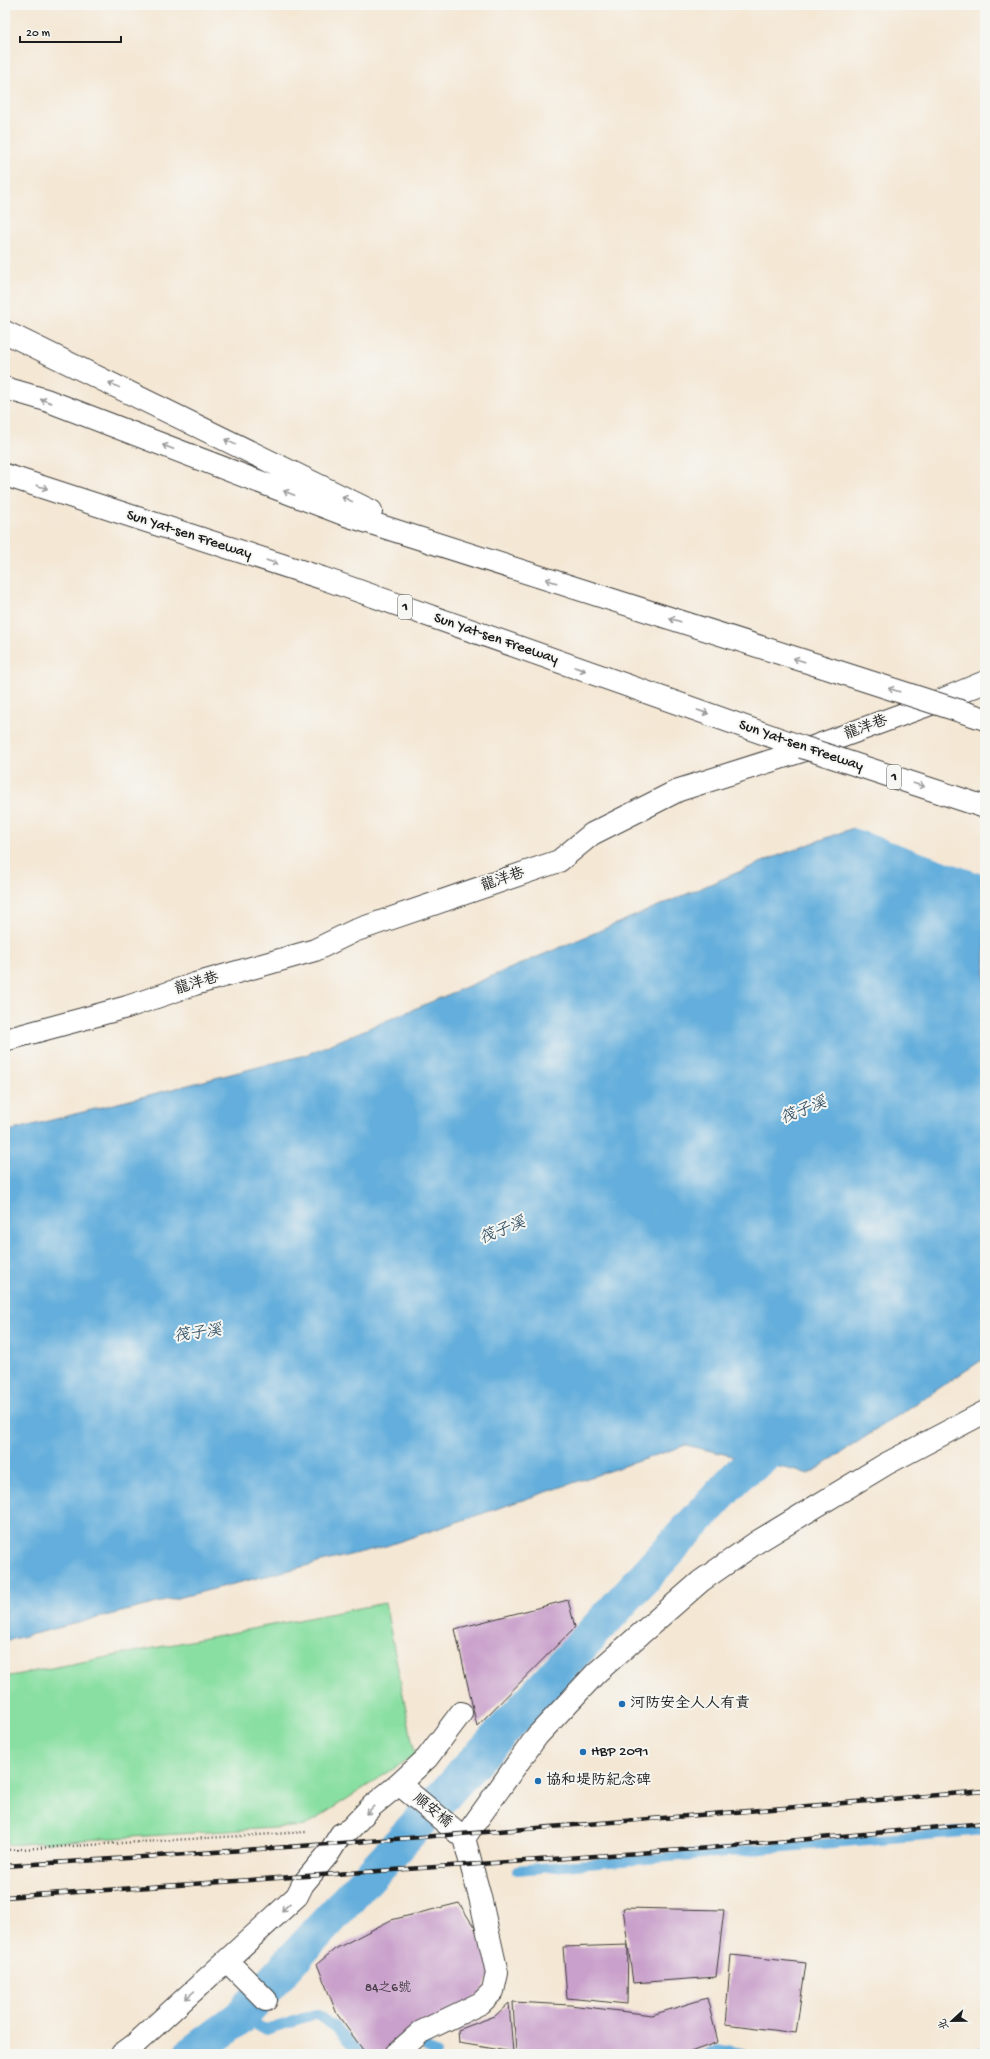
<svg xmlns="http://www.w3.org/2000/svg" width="990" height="2059" viewBox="0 0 990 2059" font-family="'Gochi Hand','LXGW WenKai TC',sans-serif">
<rect width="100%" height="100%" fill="#f6f6f2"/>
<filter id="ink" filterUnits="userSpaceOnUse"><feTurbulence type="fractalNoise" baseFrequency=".025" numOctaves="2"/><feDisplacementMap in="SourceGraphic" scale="8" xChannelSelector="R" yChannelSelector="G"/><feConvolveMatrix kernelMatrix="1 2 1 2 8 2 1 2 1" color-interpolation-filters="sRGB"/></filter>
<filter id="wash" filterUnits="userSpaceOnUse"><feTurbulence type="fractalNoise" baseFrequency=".012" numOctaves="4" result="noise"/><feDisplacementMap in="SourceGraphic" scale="16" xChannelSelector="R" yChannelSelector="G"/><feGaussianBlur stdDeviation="0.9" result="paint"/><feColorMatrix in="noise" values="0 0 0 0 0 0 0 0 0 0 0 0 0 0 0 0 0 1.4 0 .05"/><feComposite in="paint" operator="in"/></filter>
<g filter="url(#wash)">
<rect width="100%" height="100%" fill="#f4e7d4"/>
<!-- green -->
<path fill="#89dfa2" stroke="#527e5f" d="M385,1603L415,1755L305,1826L5,1845V1677Z"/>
<!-- water -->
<path fill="#64aedc" stroke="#40657c" d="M985,779V1358L809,1474L686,1445L386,1546L5,1641V1132L305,1055L772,858Z"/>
<!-- pier -->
<path fill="#f4e7d4" d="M985,777V875L851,827Z"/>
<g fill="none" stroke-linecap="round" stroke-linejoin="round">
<!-- stream -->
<path stroke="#64aedc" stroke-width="10" d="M517,1870L985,1830
M244,2012L260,2027L266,2030L316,2014L336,2028L360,2054
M417,2040L425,2037L427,2048L436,2054
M706,2054L717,2049L742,2054
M977,2054L985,2051"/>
<!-- canal -->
<path stroke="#64aedc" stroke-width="35" d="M191,2054L239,2018L740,1473L794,1434"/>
</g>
<g id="blocks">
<!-- building -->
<path fill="#c9a0cb" d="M568,1600L575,1627L477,1726L455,1629Z
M459,1903L497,1963L480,1993L399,2045L380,2054H366L337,2014L317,1964L335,1949L391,1920Z
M623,1908L724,1910L716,1977L633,1983L628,1945L627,2004L567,1998L563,1947L628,1945Z
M731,1955L806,1963L796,2033L725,2024Z
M707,1998L718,2042L685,2054H516L513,2002L570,2005L652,2015Z
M509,2003L513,2052L459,2043L458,2030L495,2016Z"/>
</g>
</g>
<g filter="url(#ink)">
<use href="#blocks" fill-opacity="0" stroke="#3c3a38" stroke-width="1"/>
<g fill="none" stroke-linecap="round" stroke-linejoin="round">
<!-- minor casing -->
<g stroke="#3c3a38" stroke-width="24">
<path id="minor" d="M5,1040L127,1007L195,984L315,950L354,931L559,861L592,834L679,790L805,750L939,701L985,682
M399,1784L464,1838
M464,1838L537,1736L596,1673L701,1581L757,1542L886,1464L985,1412
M227,1961L266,2000
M122,2054L133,2046L297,1896L303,1884L329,1853L341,1834L350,1829L372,1806L399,1784L427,1758L461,1713
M396,2054L421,2032L481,2003L493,1991L497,1973L480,1897L464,1838"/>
</g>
<!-- highway casing -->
<g stroke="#3c3a38" stroke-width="24">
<path id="highway" d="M5,332L371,511
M5,388L46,400L346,515L836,671
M5,475L322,578L802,747"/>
</g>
<!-- path -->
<path stroke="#3c3a38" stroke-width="2.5" stroke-dasharray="1 3" stroke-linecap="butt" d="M5,1850L307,1832"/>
<!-- minor -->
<use href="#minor" stroke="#fff" stroke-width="22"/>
<!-- highway -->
<use href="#highway" stroke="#fff" stroke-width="22"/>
<!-- rail casing -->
<g stroke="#1c1c1c" stroke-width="4.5">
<path id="rail" d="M5,1866C332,1846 659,1819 985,1791
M5,1897L710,1848L985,1823"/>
</g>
<!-- rail -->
<use href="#rail" stroke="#f6f6f2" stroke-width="3" stroke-dasharray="9" stroke-linecap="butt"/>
<!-- highway-bridge casing -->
<g stroke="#3c3a38" stroke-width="24" stroke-linecap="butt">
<path id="highway-bridge" d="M836,671L985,719
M802,747L985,807"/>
</g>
<!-- highway-bridge -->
<use href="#highway-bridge" stroke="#fff" stroke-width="22"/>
</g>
<!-- one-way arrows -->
<defs><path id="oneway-shaft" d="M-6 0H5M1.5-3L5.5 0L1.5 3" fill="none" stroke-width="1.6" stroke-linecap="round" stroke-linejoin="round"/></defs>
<g stroke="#999">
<use href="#oneway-shaft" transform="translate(114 385) rotate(-154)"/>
<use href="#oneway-shaft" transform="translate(46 401) rotate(-161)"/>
<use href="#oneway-shaft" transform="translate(230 442) rotate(-154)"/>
<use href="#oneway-shaft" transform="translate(168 447) rotate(-159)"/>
<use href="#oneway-shaft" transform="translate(42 487) rotate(18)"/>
<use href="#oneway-shaft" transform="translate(289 493) rotate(-159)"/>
<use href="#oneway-shaft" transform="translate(347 499) rotate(-154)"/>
<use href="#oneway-shaft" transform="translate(272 562) rotate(18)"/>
<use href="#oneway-shaft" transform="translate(551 581) rotate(-162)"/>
<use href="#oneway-shaft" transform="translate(675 620) rotate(-162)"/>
<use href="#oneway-shaft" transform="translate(799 660) rotate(-162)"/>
<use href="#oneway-shaft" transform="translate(580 669) rotate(19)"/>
<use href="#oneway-shaft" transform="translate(894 690) rotate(-162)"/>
<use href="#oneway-shaft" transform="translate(703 712) rotate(19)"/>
<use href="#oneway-shaft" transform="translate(919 785) rotate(18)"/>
<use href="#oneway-shaft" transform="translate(370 1810) rotate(135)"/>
<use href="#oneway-shaft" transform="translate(286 1907) rotate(136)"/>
<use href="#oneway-shaft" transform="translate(190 1995) rotate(138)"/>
</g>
</g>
<!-- markers -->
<g fill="#1f6fb2" stroke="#f6f6f2" stroke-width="1.5">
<circle cx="622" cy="1704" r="4"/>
<circle cx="583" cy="1752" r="4"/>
<circle cx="538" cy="1781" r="4"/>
</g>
<g text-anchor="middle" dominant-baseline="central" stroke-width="4" stroke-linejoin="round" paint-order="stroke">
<!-- number labels -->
<g font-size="13" fill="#473d48">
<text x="388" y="1988">84之6號</text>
</g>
<!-- shield labels -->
<g fill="#f6f6f2" stroke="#5d5d5c" stroke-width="1">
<rect x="398" y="595" width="14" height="24" rx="3"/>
<rect x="887" y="765" width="14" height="24" rx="3"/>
</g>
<g font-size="14" font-weight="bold" fill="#1c1c1c">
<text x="405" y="607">1</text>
<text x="894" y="777">1</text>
</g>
<!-- street labels -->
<g font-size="15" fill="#1c1c1c" stroke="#f6f6f2">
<text transform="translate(189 535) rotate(18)">Sun Yat-sen Freeway</text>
<text transform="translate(496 639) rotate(19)">Sun Yat-sen Freeway</text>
<text transform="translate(866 728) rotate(-20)">龍洋巷</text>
<text transform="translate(801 746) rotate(19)">Sun Yat-sen Freeway</text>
<text transform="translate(503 880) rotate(-19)">龍洋巷</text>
<text transform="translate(197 984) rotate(-17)">龍洋巷</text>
<text transform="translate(432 1811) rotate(39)">順安橋</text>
</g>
<!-- poi labels -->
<g font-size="15" fill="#1c1c1c" stroke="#f6f6f2" text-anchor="start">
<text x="630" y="1704">河防安全人人有責</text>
<text x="591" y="1752">HBP 2091</text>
<text x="546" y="1781">協和堤防紀念碑</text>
</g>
<!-- water labels -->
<g font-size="16" font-style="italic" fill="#395669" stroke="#f6f6f2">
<text transform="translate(804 1112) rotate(-22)">筏子溪</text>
<text transform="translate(503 1232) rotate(-22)">筏子溪</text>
<text transform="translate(198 1335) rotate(-8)">筏子溪</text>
</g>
</g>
<!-- margin -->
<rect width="990" height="2059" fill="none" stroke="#f6f6f2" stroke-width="20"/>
<!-- north arrow -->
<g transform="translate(952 2021) rotate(248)" stroke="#f6f6f2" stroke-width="3" paint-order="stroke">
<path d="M0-3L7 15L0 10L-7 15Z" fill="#1c1c1c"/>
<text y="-6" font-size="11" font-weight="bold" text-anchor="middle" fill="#1c1c1c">北</text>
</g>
<!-- scale -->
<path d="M20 36v6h101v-6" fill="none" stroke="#1c1c1c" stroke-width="2"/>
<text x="26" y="36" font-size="12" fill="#1c1c1c" stroke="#f6f6f2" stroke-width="3" paint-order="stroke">20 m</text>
</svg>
